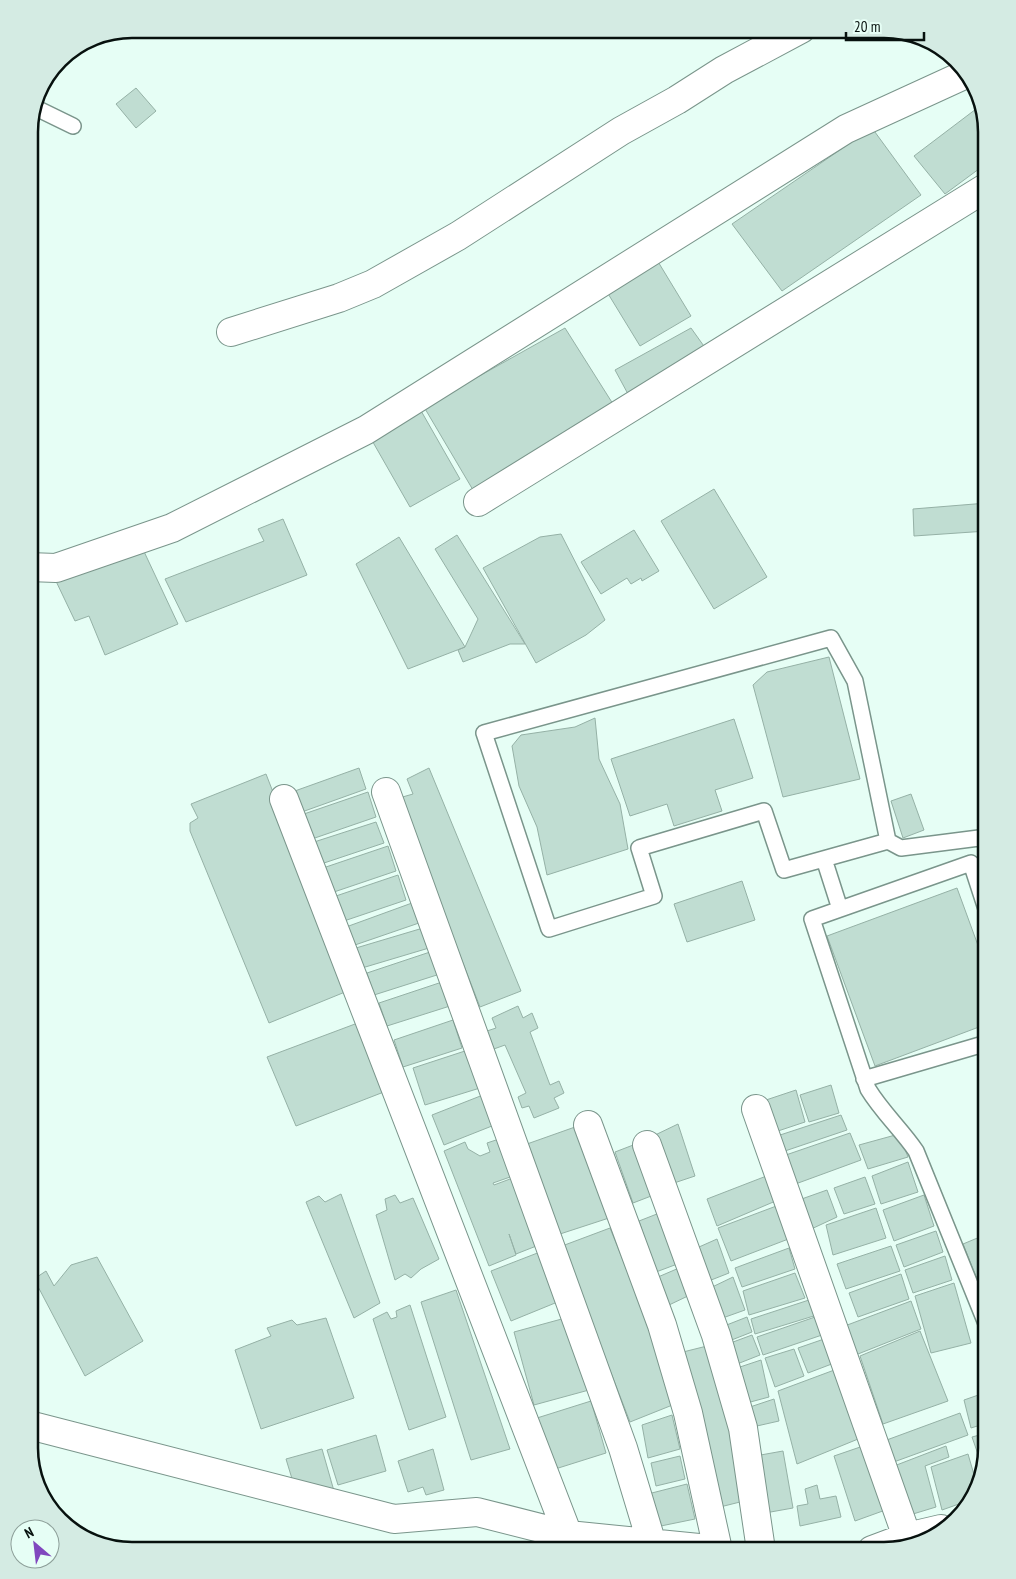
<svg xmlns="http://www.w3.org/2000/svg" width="1016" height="1579" viewBox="0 0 1016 1579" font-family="'PT Sans Narrow',sans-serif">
<rect width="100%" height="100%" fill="#e6fef5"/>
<!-- building -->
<path fill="#c0ddd2" stroke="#95b1a6" d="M136,88L156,111L136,128L116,104Z
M976,109L984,119L987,132V163L945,194L914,156Z
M872,128L921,195L782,291L732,224Z
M657,260L691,316L640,346L607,292Z
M565,328L613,404L473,490L424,407Z
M691,328L706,349L628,394L615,370Z
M416,402L460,479L410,507L366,430Z
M714,489L767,577L714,609L661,521Z
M987,503V531L914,536L913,509Z
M283,519L307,575L186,622L165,579L264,541L258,529Z
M634,530L659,571L642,581L641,578L631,584L627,578L601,594L581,562Z
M561,534L605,620L586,635L536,663L483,568L540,537Z
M457,535L525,644H510L463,662L458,650L465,647L478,619L435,549Z
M399,537L465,647L408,669L356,564Z
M140,543L178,624L105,655L89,616L75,621L54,577Z
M829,657L860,779L783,797L753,685L767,672Z
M595,718L599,759L620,804L628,849L547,875L537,827L519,786L512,746L521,735L575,727Z
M734,719L753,778L715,790L722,811L674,826L667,804L630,816L611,759Z
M359,768L366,789L299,813L292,792Z
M429,768L521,991L480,1007L399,798L413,794L407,779Z
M266,774L350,990L269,1023L190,831V823L198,818L191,804Z
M368,792L376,817L309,840L301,815Z
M911,794L924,830L903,838L891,801Z
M376,822L384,843L318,865L311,843Z
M388,846L396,871L331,893L323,868Z
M398,875L406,900L341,922L333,897Z
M742,881L755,920L687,942L674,904Z
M957,888L987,970V1024L875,1066L827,936Z
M412,903L419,923L352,946L346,927Z
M423,928L429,948L362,968L356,948Z
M433,951L440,974L374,995L367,973Z
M442,982L450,1006L387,1026L379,1003Z
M518,1006L523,1018L532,1013L538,1028L530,1032L550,1085L559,1081L564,1093L554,1098L559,1108L534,1118L529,1106L522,1108L518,1097L526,1093L505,1045L491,1050L484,1032L496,1028L492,1018Z
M453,1020L462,1048L403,1067L394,1040Z
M363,1021L389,1090L296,1126L267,1057Z
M468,1050L480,1088L425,1105L413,1068Z
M831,1085L839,1113L809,1122L800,1095Z
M796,1090L805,1122L772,1133L763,1101Z
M488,1093L497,1124L444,1145L432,1115Z
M841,1115L847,1130L779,1153L774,1137Z
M678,1124L695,1176L668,1185L651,1137Z
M575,1127L609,1218L560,1234L527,1144Z
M850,1133L861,1160L790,1186L780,1157Z
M899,1134L908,1157L868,1169L859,1145Z
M499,1139L513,1176L493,1183L494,1185L518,1176L544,1243L516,1254L509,1234L516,1255L489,1266L444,1151L465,1142L468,1149L480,1156L490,1152L487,1143Z
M641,1142L659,1193L633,1203L615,1152Z
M908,1162L918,1192L881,1204L872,1176Z
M769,1175L778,1200L717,1226L707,1199Z
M865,1177L875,1204L844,1214L834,1188Z
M827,1190L837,1217L807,1231L796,1201Z
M341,1194L380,1303L354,1318L306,1202L319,1196L325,1202Z
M395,1195L400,1203L413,1198L439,1259L421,1269L411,1278L405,1274L395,1280L376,1215L387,1210L385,1199Z
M924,1195L934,1226L894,1241L883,1210Z
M779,1205L791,1238L731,1261L718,1228Z
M876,1208L886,1238L833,1255L826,1225Z
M662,1212L680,1263L656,1272L639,1221Z
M610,1228L680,1402L630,1422L562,1246Z
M936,1231L943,1252L904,1267L896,1245Z
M987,1234V1273L976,1277L963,1244Z
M717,1239L729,1273L701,1284L690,1251Z
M891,1246L900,1271L846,1289L837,1264Z
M789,1248L795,1269L742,1287L735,1268Z
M540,1252L560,1301L511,1321L491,1271Z
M945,1256L952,1280L913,1293L905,1270Z
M97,1257L143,1341L85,1376L34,1279L46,1271L54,1286L71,1265Z
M679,1268L690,1295L669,1305L658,1277Z
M795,1273L805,1298L749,1315L743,1291Z
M901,1274L909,1299L858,1317L849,1293Z
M733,1277L745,1310L717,1320L706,1290Z
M954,1283L971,1343L931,1353L915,1296Z
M456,1290L510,1449L471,1460L421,1302Z
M812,1299L817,1315L755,1334L751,1319Z
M911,1301L921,1329L853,1356L842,1327Z
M410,1305L446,1417L409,1430L373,1319L387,1312L391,1319L397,1317L396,1311Z
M818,1316L825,1334L763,1355L757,1337Z
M569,1317L589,1390L534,1405L514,1332Z
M747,1317L752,1332L724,1343L719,1328Z
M326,1318L354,1398L261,1429L235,1350L271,1336L267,1328L292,1320L297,1325Z
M920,1331L948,1401L883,1424L860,1356Z
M752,1335L760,1355L732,1366L725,1345Z
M827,1338L837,1362L808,1373L798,1348Z
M707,1346L748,1500L716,1508L679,1353Z
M794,1349L804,1376L775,1387L765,1358Z
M761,1360L769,1397L743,1404L734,1369Z
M837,1369L863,1437L797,1464L778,1391Z
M987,1392V1423L971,1428L964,1400Z
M774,1399L779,1421L748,1428L744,1409Z
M591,1401L606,1453L552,1470L537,1418Z
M960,1413L968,1435L891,1463L884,1441Z
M672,1415L680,1449L648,1458L642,1425Z
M987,1433L984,1458L980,1460L972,1437Z
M376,1435L386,1471L338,1485L327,1450Z
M869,1444L891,1508L855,1521L834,1456Z
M946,1446L949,1457L925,1466L936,1507L913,1514L894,1466Z
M322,1449L334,1491L293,1482L286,1459Z
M433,1449L444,1490L426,1495L423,1487L408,1492L398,1461Z
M783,1451L793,1508L765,1513L755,1456Z
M968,1454L977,1485L973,1499L942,1510L931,1467Z
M680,1456L685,1479L656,1486L651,1463Z
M687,1484L695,1519L651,1528L644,1495Z
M817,1485L820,1499L836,1496L841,1517L800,1526L797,1506L808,1504L805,1489Z"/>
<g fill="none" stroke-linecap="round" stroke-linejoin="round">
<!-- service casing -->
<g stroke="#7a958b" stroke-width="18">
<path id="service" d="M34,107L73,126
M888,841L855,681L831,638L484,733L549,929L654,896L639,848L764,811L784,870L888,841L901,848L979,838L987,844
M824,859L840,909
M864,1079L987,1043
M987,1326L916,1151C901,1129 882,1112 868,1089L812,919L971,863L987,912"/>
</g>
<!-- minor casing -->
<g stroke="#7a958b" stroke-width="30">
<path id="minor" d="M231,332L339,298L373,284L458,236L621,131L677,100L724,70L801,29
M478,502L987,187
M29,567L56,568L172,528L366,430L846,129L966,74
M386,792L623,1448L652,1544
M284,799L568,1535L719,1550
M756,1109L907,1537
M588,1125L662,1325L688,1413L718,1550
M647,1145L716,1335L743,1428L761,1550
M29,1425L394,1519L477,1512L568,1535
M872,1550L907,1537L941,1529"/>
</g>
<!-- service -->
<use href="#service" stroke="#fff" stroke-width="15"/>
<!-- minor -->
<use href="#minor" stroke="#fff" stroke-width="28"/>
</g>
<!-- crop -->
<path d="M0 0H1016V1579H0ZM132 38H884A94 94 0 0 1 978 132V1448A94 94 0 0 1 884 1542H132A94 94 0 0 1 38 1448V132A94 94 0 0 1 132 38Z" fill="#d4ebe3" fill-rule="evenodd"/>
<path fill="none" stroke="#07110e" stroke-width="2.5" d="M132 38H884A94 94 0 0 1 978 132V1448A94 94 0 0 1 884 1542H132A94 94 0 0 1 38 1448V132A94 94 0 0 1 132 38Z"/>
<!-- north arrow -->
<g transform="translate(35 1544) rotate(332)"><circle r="24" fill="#e6fef5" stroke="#8d9f99"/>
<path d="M0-4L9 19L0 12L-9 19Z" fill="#8047be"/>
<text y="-8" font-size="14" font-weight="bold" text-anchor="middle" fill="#07110e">N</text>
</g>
<!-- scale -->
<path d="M846 32v8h78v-8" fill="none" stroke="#07110e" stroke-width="2.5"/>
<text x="854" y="32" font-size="15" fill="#07110e" stroke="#e6fef5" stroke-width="4" paint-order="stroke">20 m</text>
</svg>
